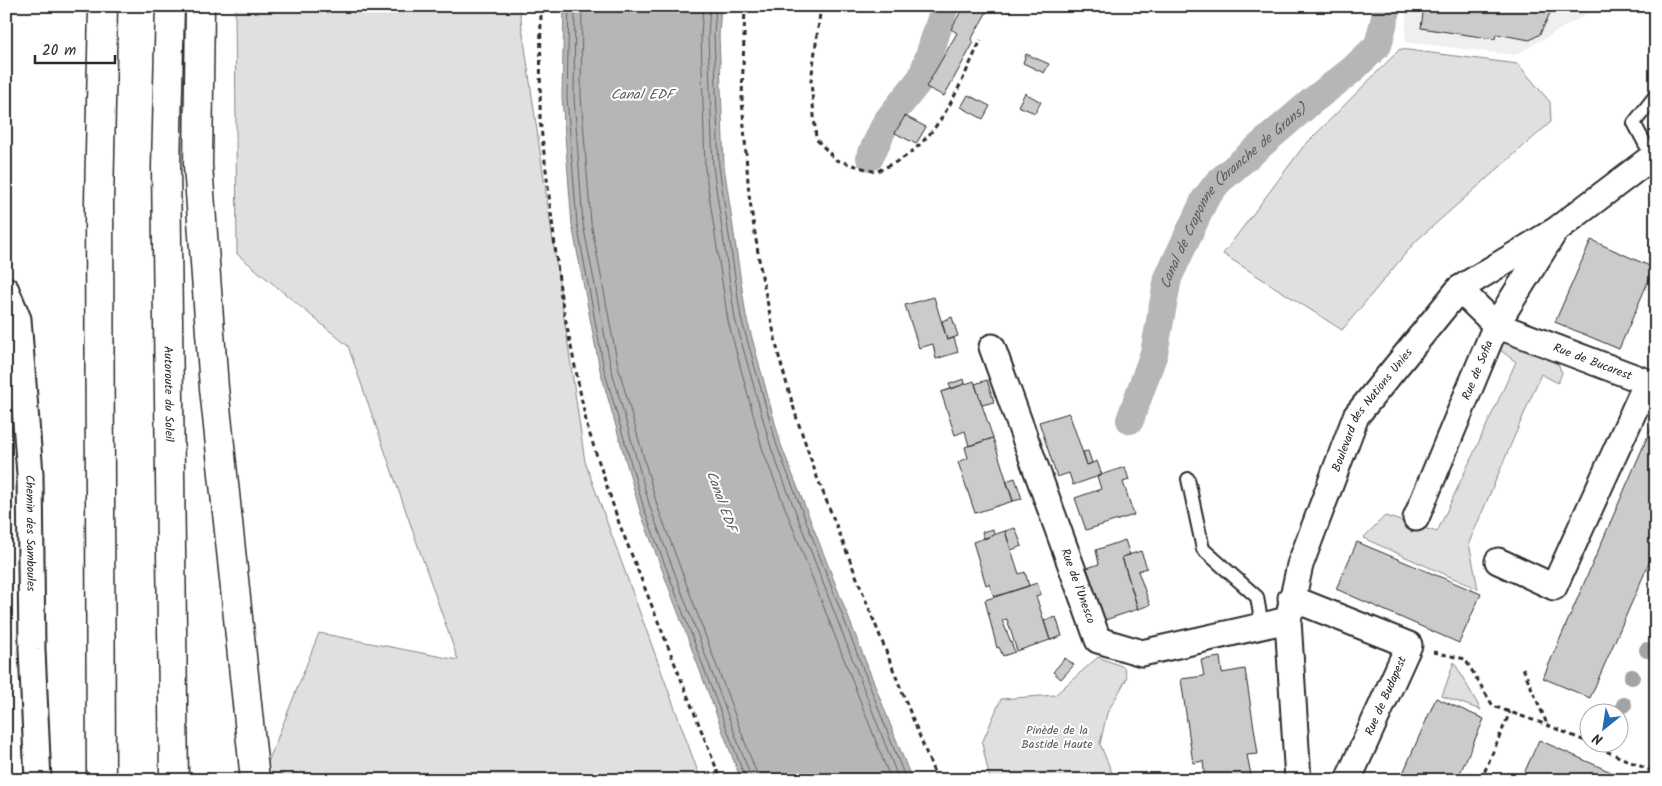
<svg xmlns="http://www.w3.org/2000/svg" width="1662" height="786" viewBox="0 0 1662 786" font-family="Kalam,sans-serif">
<rect width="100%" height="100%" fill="#fff"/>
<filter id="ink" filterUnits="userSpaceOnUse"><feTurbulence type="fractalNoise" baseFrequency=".02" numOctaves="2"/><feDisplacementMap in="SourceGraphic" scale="10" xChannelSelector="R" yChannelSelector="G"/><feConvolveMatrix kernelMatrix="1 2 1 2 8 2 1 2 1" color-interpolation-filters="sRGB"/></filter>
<g filter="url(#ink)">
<!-- built -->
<path fill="#efefef" d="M1407,6H1600L1516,55L1405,42Z"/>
<!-- green -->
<path fill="#e0e0e0" stroke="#868686" d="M235,6H519L585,462L701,780H261L319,633L458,660L348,346L237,254Z
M1400,49L1518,64L1550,102L1551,122L1416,241L1342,330L1223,254L1303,147Z
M1505,343C1522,344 1540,358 1558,364L1562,373L1558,383L1541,374L1469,543L1478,589L1363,538L1385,516L1437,532L1516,362L1496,347Z
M1098,657L1124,667L1127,678L1107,713L1100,744L1115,780H990L982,743L1001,699L1055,695Z
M1454,662L1481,710L1442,696Z"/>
<!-- water -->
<path fill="#b6b6b6" stroke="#7e7e7e" d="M564,6H721L719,35L724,166L746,316L781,445L912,780H741L640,511L600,370L572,225L562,97Z"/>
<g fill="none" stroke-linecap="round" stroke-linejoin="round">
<!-- shore -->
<path stroke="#636363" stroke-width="1" d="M569,6L567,97L577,224L604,369L644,509L746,780
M575,6L574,97L583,224L611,368L650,507L752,780
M582,6L581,97L591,223L618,366L657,505L759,780
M703,6L701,36L705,168L728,321L763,451L891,780
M710,6L708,36L713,167L735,319L771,448L899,780
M716,6L714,35L719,167L741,318L777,446L906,780"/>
<!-- canal -->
<g stroke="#b6b6b6" stroke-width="28">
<path d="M870,157L886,122L922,77L945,6"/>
<path id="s1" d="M1130,420L1154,353L1168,278L1205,199L1218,182L1312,101L1352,70L1378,45L1388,6"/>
</g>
</g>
<!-- building -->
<path fill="#cbcbcb" stroke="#2b2b2b" d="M964,6H990L971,40L974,42L944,96L926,87L957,33L951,29Z
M1424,6H1546L1552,9L1540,34L1530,40L1496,34L1495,39L1421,28Z
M1026,54L1049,64L1044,73L1023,63Z
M1025,93L1041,102L1035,113L1018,106Z
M968,95L990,106L983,119L961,107Z
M905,116L926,127L916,144L895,133Z
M1591,240L1654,268L1619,349L1555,322Z
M934,297L947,340L954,338L958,352L936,359L933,344L919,348L905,305Z
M1656,314V331L1649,328Z
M952,317L958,336L947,340L942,321Z
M964,379L965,384L951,389L949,384Z
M987,380L994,402L982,405L975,384Z
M974,381L993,438L969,446L965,431L955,435L941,392Z
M1069,413L1087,465L1097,461L1102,475L1073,485L1069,473L1057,477L1039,422Z
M1656,417V547L1590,698L1543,678Z
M993,438L1013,501L975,513L958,462L968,458L965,447Z
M1088,451L1092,463L1087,465L1083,452Z
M1125,467L1129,480L1123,482L1134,515L1086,530L1075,498L1101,489L1097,476Z
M1015,478L1022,499L1013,501L1006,481Z
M1015,528L1022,546L1011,550L1005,531Z
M993,529L994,535L984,539L982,532Z
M1005,531L1019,574L1025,572L1029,586L994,597L989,584L986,585L973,542Z
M1125,540L1130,555L1122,557L1138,609L1105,620L1087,568L1099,564L1096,550Z
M1357,542L1481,594L1459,643L1336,589Z
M1141,551L1147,568L1138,571L1150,605L1138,609L1122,557Z
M1037,583L1041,594L1036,596L1050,640L1017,651L1007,619L1002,620L1015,652L1003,656L999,647L997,648L985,600Z
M1056,617L1062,636L1050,640L1044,621Z
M1220,657L1222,673L1245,669L1258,754L1247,755L1252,780H1205L1203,761L1193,763L1181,679L1204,676L1201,660Z
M1065,658L1074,665L1061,679L1053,672Z
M1436,698L1484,719L1457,780H1400Z
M1539,740L1629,780H1521Z"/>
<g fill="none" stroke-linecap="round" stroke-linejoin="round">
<!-- lane casing -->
<g stroke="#2b2b2b" stroke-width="16">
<path id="lane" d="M1652,157L1634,123L1656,95
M1188,479L1203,549L1257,597L1262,626"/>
</g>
<!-- street casing -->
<g stroke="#2b2b2b" stroke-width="29">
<g id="street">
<path id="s2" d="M1459,289L1496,325L1647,382L1554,587L1498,561"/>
<path id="s3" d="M6,290L18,319L30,474L32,650L38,780"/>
<path id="s4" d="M992,347L1098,640L1142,653L1288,620"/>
<path id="s5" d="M1416,518L1496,325L1553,234"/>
<path d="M1291,598L1409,645L1348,780"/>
<path id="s6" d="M1298,780L1288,620L1300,565L1356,416L1459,289L1556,230L1656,154"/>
</g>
</g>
<!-- highway casing -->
<g stroke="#2b2b2b" stroke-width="31">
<g id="highway">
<path id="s7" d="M170,6L166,167L174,780"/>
<path d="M200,6L198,165L214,388L255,780"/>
<path d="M101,780L99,202L103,6"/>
</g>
</g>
<!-- path -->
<path stroke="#2b2b2b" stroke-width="3" stroke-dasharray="5 4" stroke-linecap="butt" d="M541,6L540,119L561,297L587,426L619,523L721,780
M745,6L742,99L749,195L761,272L779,357L797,419L817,477L937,780
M821,6L811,81L816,139L836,160L876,172C887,166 900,161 910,153C946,125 962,79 981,40
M1433,652L1465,659L1493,706L1547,725L1590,743
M1523,668L1547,724
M1590,744L1656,773
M1481,780L1510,712"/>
<!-- lane -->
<use href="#lane" stroke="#fff" stroke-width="12"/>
<!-- street -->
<use href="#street" stroke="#fff" stroke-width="25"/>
<!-- highway -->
<use href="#highway" stroke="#fff" stroke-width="28"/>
</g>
<!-- trees -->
<g fill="#a3a3a3">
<circle cx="1647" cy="650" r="8"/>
<circle cx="1632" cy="677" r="8"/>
<circle cx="1624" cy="705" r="8"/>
</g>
</g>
<g text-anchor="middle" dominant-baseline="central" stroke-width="4" stroke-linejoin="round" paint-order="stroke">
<!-- street labels -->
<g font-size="12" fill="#2b2b2b" stroke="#fff">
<text stroke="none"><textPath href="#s2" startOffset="155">Rue de Bucarest</textPath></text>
<text stroke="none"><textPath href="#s5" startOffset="160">Rue de Sofia</textPath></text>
<text stroke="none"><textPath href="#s7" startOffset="388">Autoroute du Soleil</textPath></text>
<text stroke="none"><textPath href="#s6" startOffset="389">Boulevard des Nations Unies</textPath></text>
<text stroke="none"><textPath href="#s3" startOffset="246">Chemin des Samboules</textPath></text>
<text stroke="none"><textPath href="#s4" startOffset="254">Rue de l'Unesco</textPath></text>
<text transform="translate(1386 696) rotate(-66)">Rue de Budapest</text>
</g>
<!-- park labels -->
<g font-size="12" fill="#585858" stroke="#fff">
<text x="1057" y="730">Pinède de la<tspan x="1057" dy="14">Bastide Haute</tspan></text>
</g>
<!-- water labels -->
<g font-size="14" font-style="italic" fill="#5c5c5c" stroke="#fff">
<text x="642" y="95">Canal EDF</text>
<text stroke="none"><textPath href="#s1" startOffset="254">Canal de Craponne (branche de Grans)</textPath></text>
<text transform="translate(721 501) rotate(70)">Canal EDF</text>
</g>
</g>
<!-- margin -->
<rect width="1662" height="786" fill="none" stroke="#fff" stroke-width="25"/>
<rect x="12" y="12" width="1637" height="761" fill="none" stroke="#2b2b2b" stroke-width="2" filter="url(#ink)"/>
<!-- north arrow -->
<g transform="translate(1604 728) rotate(210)"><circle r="24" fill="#ffffff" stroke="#aaaaaa"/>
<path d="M0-4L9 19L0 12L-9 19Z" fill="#1f6fb2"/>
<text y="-8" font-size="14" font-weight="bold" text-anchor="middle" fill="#2b2b2b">N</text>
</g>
<!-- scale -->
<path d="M35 55v8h80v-8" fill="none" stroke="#2b2b2b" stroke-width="2.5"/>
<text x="42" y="55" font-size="15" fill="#2b2b2b" stroke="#ffffff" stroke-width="4" paint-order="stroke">20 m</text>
</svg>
